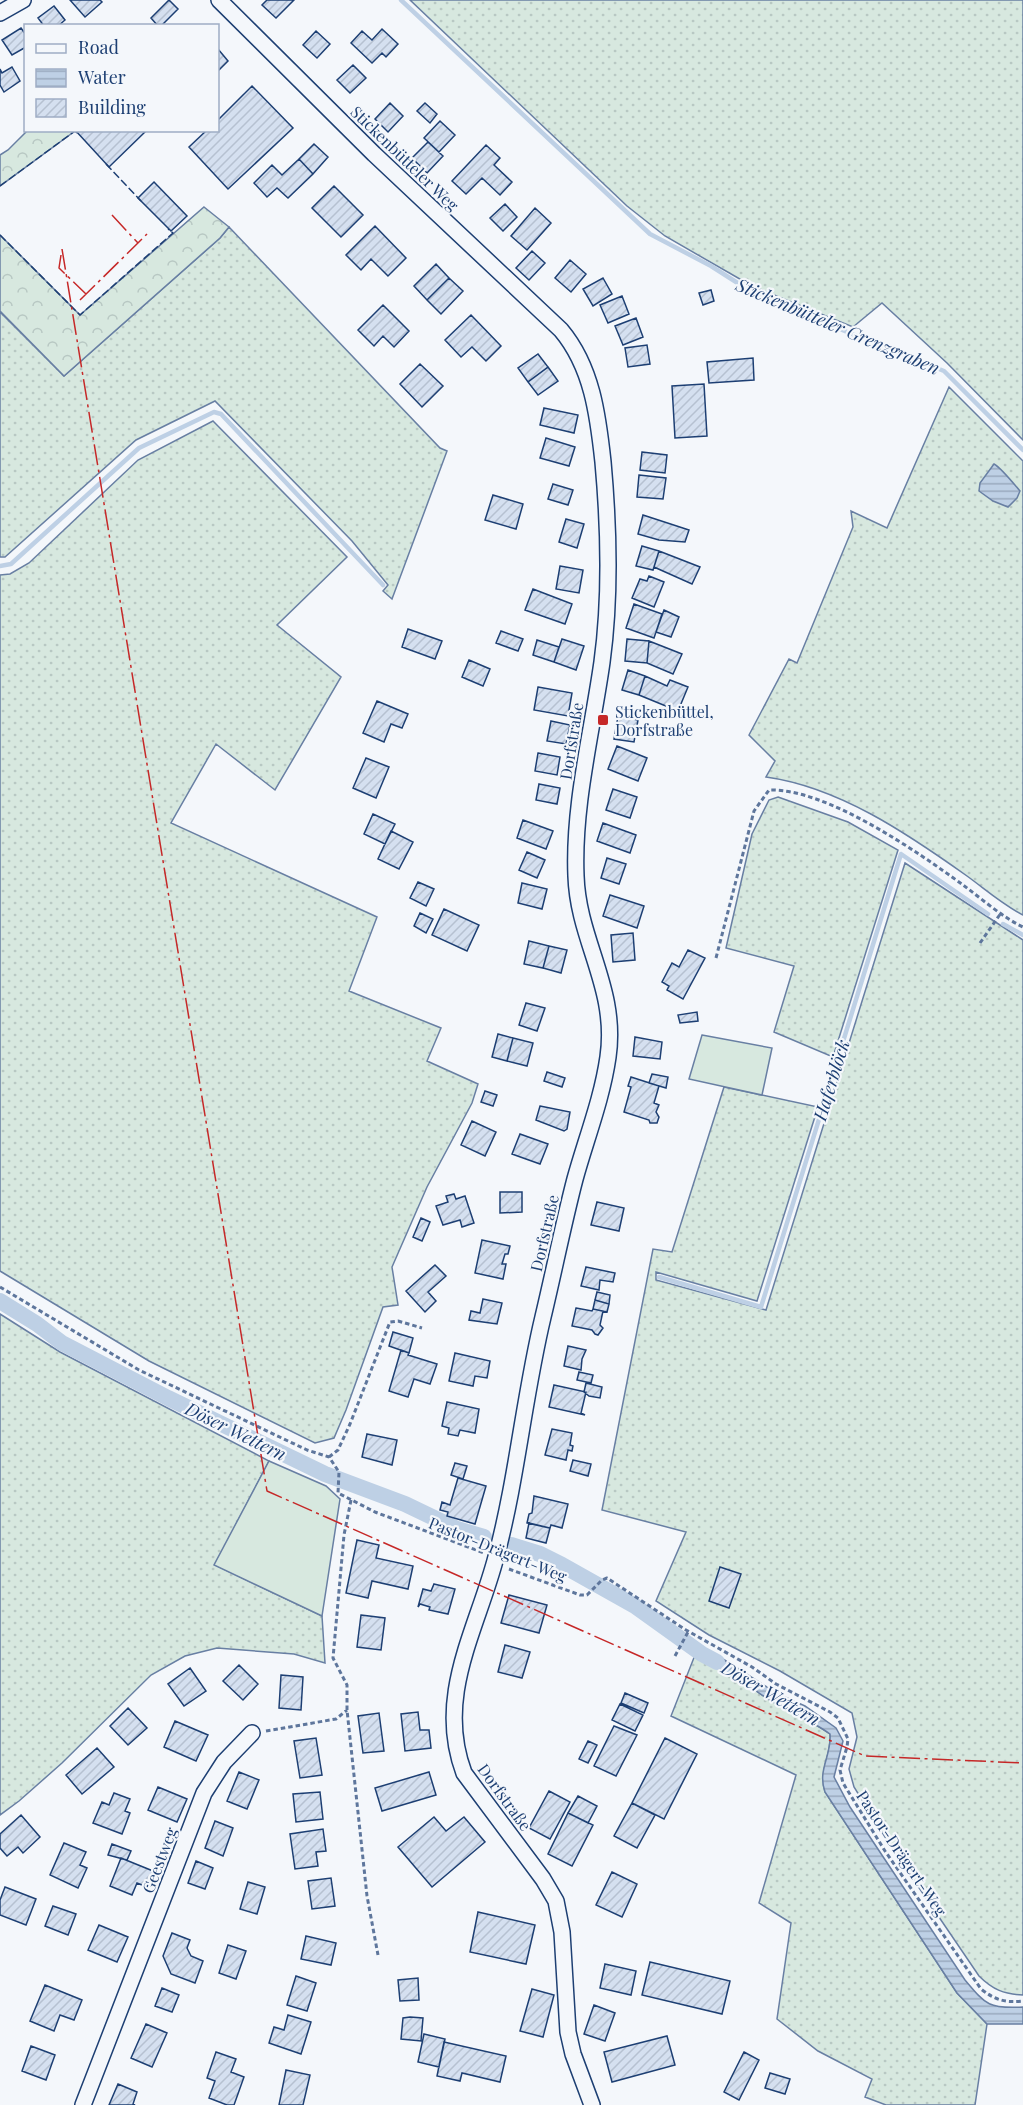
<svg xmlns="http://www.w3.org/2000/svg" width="1023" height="2105" viewBox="0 0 1023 2105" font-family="'Playfair Display',serif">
<defs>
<pattern id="grass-dots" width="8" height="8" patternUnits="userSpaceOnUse" patternTransform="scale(1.5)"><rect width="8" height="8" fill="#d7e8df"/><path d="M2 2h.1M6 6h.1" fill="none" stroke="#b8c8c3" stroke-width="1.8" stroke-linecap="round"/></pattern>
<pattern id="forest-crowns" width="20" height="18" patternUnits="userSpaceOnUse" patternTransform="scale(1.5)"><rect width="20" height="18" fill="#d7e8df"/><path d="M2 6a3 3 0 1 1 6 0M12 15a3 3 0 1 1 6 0" fill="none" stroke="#b8c8c3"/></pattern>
<pattern id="water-rules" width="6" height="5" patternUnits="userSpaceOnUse" patternTransform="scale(1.5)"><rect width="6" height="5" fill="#bed0e5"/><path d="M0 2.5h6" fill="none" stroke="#9aaabe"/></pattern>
<pattern id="building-hatch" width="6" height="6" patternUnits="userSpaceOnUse" patternTransform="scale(1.5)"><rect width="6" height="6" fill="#d5e0f0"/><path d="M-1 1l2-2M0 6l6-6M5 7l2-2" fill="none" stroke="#b6c1d1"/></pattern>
</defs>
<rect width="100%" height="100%" fill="#f4f7fb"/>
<!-- grass -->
<path fill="url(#grass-dots)" stroke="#687fa3" stroke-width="1.5" d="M410,0H1023V440L947,363L882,303L853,327L752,286L665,236L627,206Z
M229,227L440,448L447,451L392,599L383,591L388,585L352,541L215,401L136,440L5,557H0V312L64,376L220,238Z
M949,387L1023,461V915C1003,905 985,889 967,876C908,834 839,787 766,777L775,761L749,735L789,659L797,663L853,527L851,511L887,528Z
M213,421L347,557L277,625L341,677L275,790L216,744L171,823L377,917L349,991L441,1028L427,1061L478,1084L472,1103L427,1187L392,1267L398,1305L383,1307L346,1410L334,1438L315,1443L149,1361L0,1271V575L10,574L29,563L138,460Z
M778,797L848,822L898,850L833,1057L774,1032L794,966L726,948L752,834L769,800Z
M905,863L1023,940V1995C1004,1994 993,1990 979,1976L890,1845L854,1787L849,1769L857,1737L852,1713L780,1671L709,1635L656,1601L686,1532L602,1510L653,1249L672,1252L724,1087L818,1107L757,1301L656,1272V1280L766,1310Z
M0,1314L60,1352L269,1461L215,1565L322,1616L325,1663L294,1654L217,1648L185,1656L151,1675L62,1763L19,1801L0,1815Z
M695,1655L755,1690C778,1708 807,1717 830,1734C832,1755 818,1770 825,1792L957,1993L987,2024L975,2105H886L865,2097L872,2079L818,2051L777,2019L791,1923L759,1903L796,1775L671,1716Z"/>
<!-- forest -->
<path fill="url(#forest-crowns)" stroke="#687fa3" stroke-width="1.5" d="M28,130L75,131L0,186V155L8,150Z
M204,207L229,227L220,238L64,376L0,311V235L80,315Z"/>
<!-- garden -->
<path fill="#d7e8df" stroke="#687fa3" stroke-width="1.5" d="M702,1035L772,1048L762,1095L689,1079Z
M269,1461L326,1486L340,1499L322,1616L214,1565Z"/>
<!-- water -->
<path fill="url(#water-rules)" stroke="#687fa3" stroke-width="1.5" d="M994,464C1000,467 1015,485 1020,491L1017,498L1008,507L993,501L979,491L980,483Z
M700,1646L723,1659L778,1694L805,1706L836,1728L843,1741L834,1777L850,1807L965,1980C986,2005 989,2009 1023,2007V2024H987L957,1993L825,1792C817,1770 832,1755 830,1734C807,1717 778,1708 755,1690L695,1655Z"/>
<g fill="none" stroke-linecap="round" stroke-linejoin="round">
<!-- stream -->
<path stroke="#bed0e5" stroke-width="4.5" d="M401,0L650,234L711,266L758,296L944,371L1023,450
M0,566L11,564L139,448L214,412L221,414L383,585
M1003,924L1023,935
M659,1277L761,1307L901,854L988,914"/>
<!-- canal -->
<path stroke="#bed0e5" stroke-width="16" d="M0,1301L37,1324L62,1343L168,1398L325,1474L405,1504L457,1529L484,1537
M511,1545L540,1554L562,1565L635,1606L702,1654L717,1662"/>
</g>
<!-- building -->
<path fill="url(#building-hatch)" stroke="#1d3f73" stroke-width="1.5" d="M70,0H100L102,2L85,17Z
M169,0L178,9L161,26H158L151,18Z
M267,0H294L276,18L262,5Z
M54,6L65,20L58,26H44L38,18Z
M21,28L26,35V47L12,55L2,40Z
M382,29L398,44L386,57L382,53L372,63L351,43L362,31L372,40Z
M316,31L330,44L317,58L303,45Z
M218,49L228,61L218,71Z
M353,65L366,78L350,93L337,80Z
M12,67L20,81L4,92L0,85V69L2,73Z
M252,86L293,128L228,189L189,147L207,130H218V120Z
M390,103L403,116L388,132L375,119Z
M425,103L437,114L430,123L417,111Z
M440,121L455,135L439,152L424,138Z
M75,130H147L109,167Z
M428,142L443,156L427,173L412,158Z
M314,144L328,157L313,174L299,159Z
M486,145L500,158L494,165L512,182L500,195L482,178L466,194L452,181Z
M299,159L313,174L288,198L277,188L267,197L254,183L272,165L282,175Z
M154,182L187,216L171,231L138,198Z
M334,186L363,215L341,237L312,208Z
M505,204L517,217L503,231L490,218Z
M535,208L551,223L527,250L511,236Z
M375,226L406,258L388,276L371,259L361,270L346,255Z
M532,251L545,263L529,280L516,268Z
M570,260L586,274L571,292L555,278Z
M436,264L449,278L427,300L414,286Z
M449,278L463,291L441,314L427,300Z
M603,278L612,294L593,306L583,289Z
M711,290L714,301L703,305L699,293Z
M622,296L629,314L608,323L600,305Z
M383,305L409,331L394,347L383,336L374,346L358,330Z
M471,315L501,346L486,361L472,347L461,357L445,340Z
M636,318L643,337L623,345L615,326Z
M647,345L650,364L628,367L625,348Z
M538,354L548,367L528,382L518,368Z
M753,358L754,380L709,383L707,362Z
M420,364L443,386L422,407L400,384Z
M548,367L558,381L538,395L528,382Z
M704,384L707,436L675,438L672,386Z
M544,408L578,415L574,433L540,425Z
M546,438L575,447L569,466L540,458Z
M642,452L667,455L665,473L640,470Z
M639,475L666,478L663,499L637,497Z
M553,484L573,490L568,505L548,499Z
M493,495L523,504L516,529L485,520Z
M643,515L689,530L685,542L659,540L638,534Z
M566,519L584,524L577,548L559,542Z
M642,546L659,551L653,570L636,566Z
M659,551L700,567L692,584L654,567Z
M560,566L583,570L579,593L556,589Z
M649,576L664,582L654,607L632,598L640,579L647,581Z
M533,589L572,604L565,624L525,610Z
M634,604L662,614L654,638L626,628Z
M664,610L679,617L671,637L656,632Z
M408,629L442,641L435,659L402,647Z
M501,631L523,639L518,651L496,643Z
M562,639L584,646L576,670L554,662Z
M627,639L649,641L647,663L625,661Z
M537,640L559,647L554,662L533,655Z
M649,641L682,654L673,674L647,663Z
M469,660L490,669L483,686L462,677Z
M628,670L645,676L639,695L622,690Z
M645,676L667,686L670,680L688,687L678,711L639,695Z
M538,687L572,693L568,716L534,710Z
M377,701L408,714L402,728L391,724L384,742L363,733Z
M618,716L638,720L634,742L614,739Z
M551,721L570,725L566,744L547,741Z
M617,746L647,758L638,781L608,769Z
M538,753L560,757L557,775L535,771Z
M366,758L389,767L376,798L353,788Z
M539,784L560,788L557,804L536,800Z
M613,789L637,797L630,818L606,810Z
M373,814L395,824L385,844L364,834Z
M523,820L553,831L546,849L517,838Z
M603,823L636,835L630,853L597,841Z
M391,831L413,842L399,869L378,859Z
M527,852L545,860L537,878L519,870Z
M607,858L626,864L619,884L601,878Z
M418,882L434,889L426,906L410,898Z
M522,883L547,889L542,909L518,903Z
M610,895L644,906L637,928L603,916Z
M444,909L479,925L467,951L432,935Z
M420,913L433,919L426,933L414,926Z
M633,933L635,960L613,962L611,935Z
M529,941L549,946L543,968L524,964Z
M549,946L567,950L561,973L543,968Z
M688,950L705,958L683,999L667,990L669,986L662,982L672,963L679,967Z
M526,1003L545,1008L537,1031L519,1025Z
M697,1012L698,1021L680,1023L678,1015Z
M498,1034L513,1038L507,1061L492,1057Z
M635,1037L662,1042L660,1059L633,1056Z
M513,1038L533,1043L527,1066L507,1061Z
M547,1072L565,1078L562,1087L544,1081Z
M652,1074L668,1077L666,1088L649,1083Z
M631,1077L659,1086L654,1103L659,1105L656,1112L659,1117L657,1123H650L649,1120L624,1112L631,1087L628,1086Z
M485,1091L497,1095L493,1106L481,1102Z
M540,1106L570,1112L567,1129L564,1131L536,1120Z
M472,1121L496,1132L485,1156L461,1145Z
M520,1134L548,1144L540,1164L512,1154Z
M500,1192H522V1212L500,1213Z
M454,1194L456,1199L465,1196L474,1223L462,1227L460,1220L443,1225L436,1206L448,1202L446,1196Z
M597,1202L624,1208L619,1231L591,1225Z
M421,1218L430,1222L422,1241L413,1237Z
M482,1240L510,1246L508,1254H505L502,1264H506L503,1279L475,1273Z
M435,1265L446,1276L428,1292L436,1301L425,1312L406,1291Z
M586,1267L615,1273L613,1282L600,1280L599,1290L581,1286Z
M597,1292L610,1295L609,1304L595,1300Z
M483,1299L502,1303L497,1324L469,1320L471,1311L480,1313Z
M595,1300L609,1304L607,1312L593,1309Z
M576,1308L592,1311L593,1309L603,1311L600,1325L603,1328L598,1335L595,1334L592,1330L572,1326Z
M393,1332L413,1338L409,1353L389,1346Z
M568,1346L586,1350L582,1359L581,1370L564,1366Z
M401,1350L409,1353L408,1355L437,1364L430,1384L414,1379L408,1397L389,1391Z
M455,1353L490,1361L487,1378L475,1376L473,1386L449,1381Z
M579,1372L593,1375L591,1383L577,1380Z
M586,1383L602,1387L600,1398L589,1396L584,1392Z
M554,1385L586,1392L581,1413L585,1415L549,1407Z
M447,1402L479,1409L475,1433L460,1430L458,1436L448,1434L449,1428L442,1426Z
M552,1429L572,1433L570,1445L573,1446L572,1451L568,1450L566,1460L545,1455Z
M367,1434L397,1440L392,1465L362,1457Z
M573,1460L591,1464L588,1476L570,1471Z
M455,1463L467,1466L463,1479L451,1475Z
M458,1478L486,1486L475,1524L447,1516L448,1512L440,1510L442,1502L450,1505Z
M534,1496L568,1504L562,1528L551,1525L550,1528L527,1523L529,1514L532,1513Z
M529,1523L550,1528L546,1543L526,1538Z
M357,1540L379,1545L376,1558L413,1566L408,1589L372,1581L368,1598L346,1593Z
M720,1567L741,1574L729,1608L709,1601Z
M434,1584L455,1589L448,1614L429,1610L430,1607L420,1604L418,1607L423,1589L431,1591Z
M509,1595L547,1605L539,1633L501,1623Z
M361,1615L385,1618L381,1650L357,1647Z
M505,1645L530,1652L522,1678L498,1672Z
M239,1665L258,1684L243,1700L223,1681Z
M190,1668L206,1691L184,1706L168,1684Z
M281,1675L303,1677L301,1710L279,1708Z
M625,1693L648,1703L644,1713L621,1703Z
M620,1704L643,1715L635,1731L612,1720Z
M128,1708L147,1728L128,1745L110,1726Z
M418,1712L420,1730H429L431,1748L405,1751L401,1714Z
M379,1713L384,1751L363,1753L358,1716Z
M175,1721L208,1735L196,1761L164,1747Z
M614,1726L637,1735L616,1776L594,1766Z
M316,1738L322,1775L300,1778L294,1741Z
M665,1738L697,1754L664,1819L632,1803Z
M588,1741L597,1745L588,1763L579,1759Z
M97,1748L114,1767L82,1794L66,1775Z
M239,1772L259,1780L247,1809L227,1801Z
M429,1772L436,1795L382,1811L375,1788Z
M158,1787L187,1799L177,1822L148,1810Z
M549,1791L570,1802L550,1839L529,1828Z
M320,1792L323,1819L296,1822L293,1794Z
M114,1793L130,1799L125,1811L130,1813L122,1834L93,1823L102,1802L109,1805Z
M578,1796L597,1806L588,1823L568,1813Z
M632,1803L655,1815L637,1848L614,1836Z
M568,1813L593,1825L572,1866L548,1854Z
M21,1815L40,1837L23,1853L18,1847L7,1856L0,1848V1834Z
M434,1817L446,1831L464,1817L485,1842L432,1887L398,1847Z
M215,1821L233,1828L223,1856L205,1848Z
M323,1829L326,1851L316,1852L318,1866L295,1869L290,1834Z
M64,1843L86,1852L80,1865L87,1868L78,1888L50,1875Z
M112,1844L131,1851L127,1860L108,1855Z
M121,1858L153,1871L147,1887L137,1883L132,1895L110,1886Z
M196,1861L213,1868L205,1889L188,1883Z
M612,1872L637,1884L622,1917L596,1905Z
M331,1878L335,1906L312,1909L308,1881Z
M248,1882L265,1887L257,1914L240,1909Z
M5,1887L36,1899L26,1925L0,1915V1900Z
M53,1906L76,1914L68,1935L45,1926Z
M478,1912L535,1925L526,1964L470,1952Z
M99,1925L128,1937L117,1962L88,1950Z
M172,1933L190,1940L187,1948L191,1956L203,1961L195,1983L171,1974L163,1956Z
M306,1936L336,1943L331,1965L301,1959Z
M228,1945L246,1951L236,1979L219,1973Z
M650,1962L730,1981L722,2014L642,1995Z
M605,1964L636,1971L631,1995L600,1988Z
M296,1976L316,1983L307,2011L287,2005Z
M418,1978L419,2000L400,2001L398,1980Z
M45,1985L82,2000L74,2020L60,2015L54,2031L30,2021Z
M162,1988L179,1995L172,2012L155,2006Z
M532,1989L554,1995L543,2037L520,2031Z
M594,2005L615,2013L605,2041L584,2034Z
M288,2015L311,2022L301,2054L269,2043L274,2027L284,2030Z
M410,2017L423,2018L421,2041L401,2039L403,2018Z
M146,2024L167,2033L152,2067L131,2058Z
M424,2034L445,2039L439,2067L418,2062Z
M667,2036L675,2065L612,2082L604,2052Z
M444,2042L506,2056L500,2082L462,2073L460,2081L437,2076Z
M31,2046L55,2055L46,2080L22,2071Z
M216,2052L236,2059L231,2072L244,2077L234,2105H227L209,2098L215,2081L207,2078Z
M744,2052L759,2060L739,2100L724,2092Z
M286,2070L310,2075L303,2105H279Z
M770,2073L790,2079L785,2094L765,2088Z
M118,2084L137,2092L133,2104L135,2105H109Z"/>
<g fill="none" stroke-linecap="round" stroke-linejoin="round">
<!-- minor casing -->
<g stroke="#1d3f73" stroke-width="18">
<path id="minor" d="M219,0L374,154L561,330C592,367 598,415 603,462C609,528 611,596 602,662C592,733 573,805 576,876C578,941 618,988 608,1057C602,1099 586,1139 575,1179C563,1225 554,1271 543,1317C524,1396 517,1479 496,1557C477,1630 435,1696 464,1773L543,1879L556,1901L562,1932L568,2032L573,2054L592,2105
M0,13L23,0
M83,2105L204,1793L224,1762L252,1733"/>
</g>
<!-- path -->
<path stroke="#5e769c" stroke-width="3" stroke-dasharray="4.5 3" stroke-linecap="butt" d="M980,943L1001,913
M716,958L754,811L769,790C826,788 918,852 963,885C982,899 1002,917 1023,927
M0,1287L139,1370L307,1450L329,1457L339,1472L338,1493L375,1512L484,1553
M329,1457L338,1450L350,1424L390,1322L398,1321L422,1328
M351,1500L344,1535L333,1658L347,1685V1710L367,1896L378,1955
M509,1569L580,1595H587L602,1580L607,1578L686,1630L752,1667L776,1684L830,1712L838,1718L848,1739L847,1747L840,1770L843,1783L885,1851L981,1989C995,2000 1005,2003 1023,2001
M675,1656L688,1632
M266,1731L336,1719L347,1710"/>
<!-- minor -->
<use href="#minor" stroke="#f4f7fb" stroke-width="15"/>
<!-- fence -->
<path stroke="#1d3f73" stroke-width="1.5" stroke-dasharray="8 3" stroke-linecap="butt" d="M106,164L141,201
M0,186L75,131L77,133
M0,235L80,315L173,233L168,229"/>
<!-- power -->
<path stroke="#c62828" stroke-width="1.5" stroke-dasharray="21 4.5 3 4.5" stroke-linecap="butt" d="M112,215L138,243
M62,249L267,1491L865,1756L1023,1763
M61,255L59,268L86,294
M80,300L147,234"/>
</g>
<!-- markers -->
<rect fill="#c62828" stroke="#f4f7fb" stroke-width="2" x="597" y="714" width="12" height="12" rx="3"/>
<g text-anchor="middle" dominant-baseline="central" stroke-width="4.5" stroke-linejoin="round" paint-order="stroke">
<!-- street labels -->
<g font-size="16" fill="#1d3f73" stroke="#f4f7fb">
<text transform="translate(405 158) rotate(44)">Stickenbütteler Weg</text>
<text transform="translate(571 741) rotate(-81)">Dorfstraße</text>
<text transform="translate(544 1233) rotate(-77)">Dorfstraße</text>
<text transform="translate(498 1549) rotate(22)">Pastor-Drägert-Weg</text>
<text transform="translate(505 1797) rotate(54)">Dorfstraße</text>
<text transform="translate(902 1853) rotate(56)">Pastor-Drägert-Weg</text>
<text transform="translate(159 1860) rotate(-69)">Geestweg</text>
</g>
<!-- poi labels -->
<g font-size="16" fill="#1d3f73" stroke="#f4f7fb" text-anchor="start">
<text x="615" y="711">Stickenbüttel,<tspan x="615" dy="18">Dorfstraße</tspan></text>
</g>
<!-- water labels -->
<g font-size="18" font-style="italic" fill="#1d3f73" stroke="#f4f7fb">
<text transform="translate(838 326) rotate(23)">Stickenbütteler Grenzgraben</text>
<text transform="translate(831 1080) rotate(-73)">Haferblöck</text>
<text transform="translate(236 1431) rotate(26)">Döser Wettern</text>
<text transform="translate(771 1693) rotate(30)">Döser Wettern</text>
</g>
</g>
<!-- legend -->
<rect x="24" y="24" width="195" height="108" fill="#f4f7fb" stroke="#9eadc5" stroke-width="1.5"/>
<rect x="36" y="44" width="30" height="9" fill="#f4f7fb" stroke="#9eadc5" stroke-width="1.5"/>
<text x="78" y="54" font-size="18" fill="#1d3f73">Road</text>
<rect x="36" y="69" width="30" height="18" fill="url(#water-rules)" stroke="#9eadc5" stroke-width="1.5"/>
<text x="78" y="84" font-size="18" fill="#1d3f73">Water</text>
<rect x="36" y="99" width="30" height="18" fill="url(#building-hatch)" stroke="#9eadc5" stroke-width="1.5"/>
<text x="78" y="114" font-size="18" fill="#1d3f73">Building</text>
</svg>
